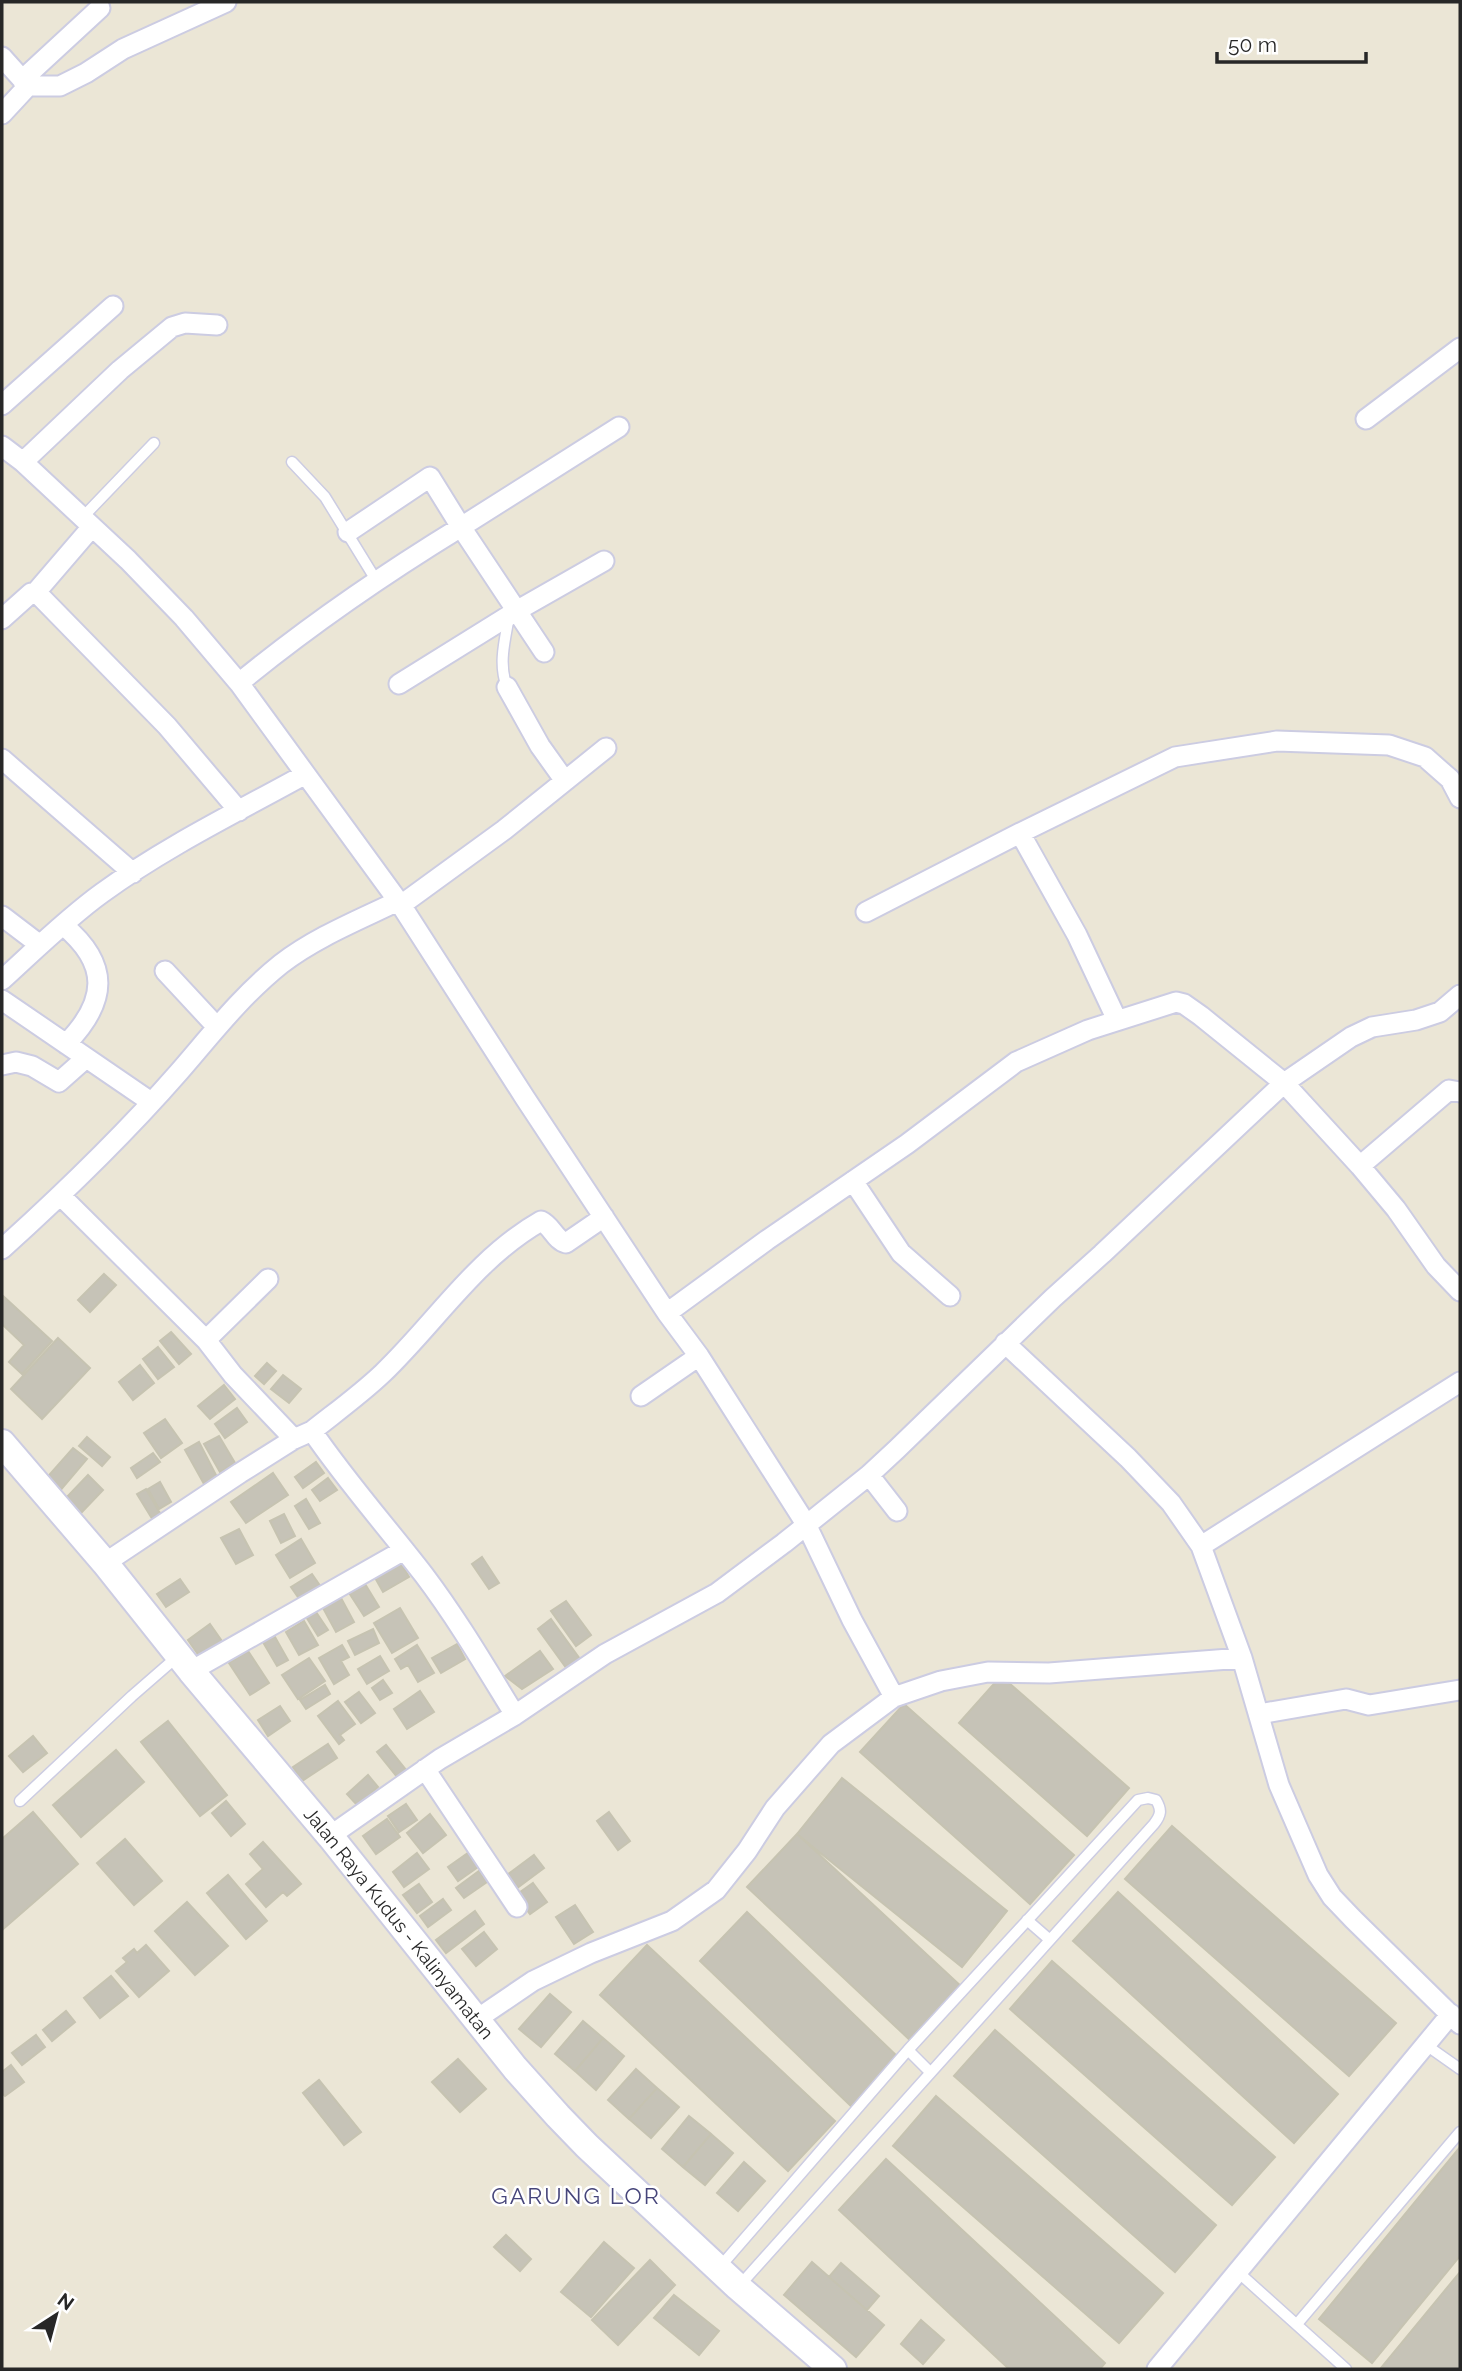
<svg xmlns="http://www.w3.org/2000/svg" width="1462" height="2371" viewBox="0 0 1462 2371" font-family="Raleway,sans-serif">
<rect width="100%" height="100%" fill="#ebe6d6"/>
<!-- building -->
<path fill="#c6c3b7" stroke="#c6c3b1" stroke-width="2" d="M104,1274L116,1285L90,1312L78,1300Z
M2,1295L52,1341L22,1374L9,1362L24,1345L2,1324Z
M171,1332L191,1354L179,1364L160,1341Z
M58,1338L90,1368L42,1419L11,1389Z
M158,1347L174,1367L158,1379L143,1359Z
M267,1363L276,1371L264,1384L255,1376Z
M140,1365L154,1383L133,1400L119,1382Z
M283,1375L301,1389L289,1403L271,1389Z
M224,1385L235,1399L210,1419L198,1406Z
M237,1408L247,1422L225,1438L215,1424Z
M165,1419L182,1443L161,1458L144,1433Z
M219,1436L235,1463L220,1472L204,1444Z
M87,1437L110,1457L102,1466L79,1446Z
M199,1442L217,1477L204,1484L185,1450Z
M73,1448L87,1459L58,1493L44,1481Z
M153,1453L160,1462L137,1478L131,1468Z
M316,1462L324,1473L303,1488L295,1477Z
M273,1473L288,1495L246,1523L231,1502Z
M88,1475L103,1490L81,1513L66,1498Z
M328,1478L337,1490L320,1501L312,1490Z
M160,1482L171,1502L159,1509L148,1489Z
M146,1489L164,1520L156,1525L137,1494Z
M306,1499L320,1523L309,1529L295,1506Z
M284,1514L295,1536L281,1543L270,1521Z
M239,1529L253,1555L236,1564L221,1538Z
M301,1539L315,1563L290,1578L276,1555Z
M482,1557L499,1583L489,1589L472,1564Z
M400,1562L409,1577L383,1592L374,1576Z
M312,1574L323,1590L302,1603L291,1587Z
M180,1579L189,1592L166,1607L157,1594Z
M362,1579L379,1607L364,1616L346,1588Z
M341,1598L354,1622L336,1632L323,1608Z
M566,1601L591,1635L576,1646L551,1611Z
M400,1608L418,1638L392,1653L374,1623Z
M314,1609L328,1630L318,1636L305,1615Z
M551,1619L580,1659L567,1669L538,1629Z
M304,1621L318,1645L299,1655L286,1632Z
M210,1624L224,1644L202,1660L188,1640Z
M373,1629L379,1643L355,1655L348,1641Z
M271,1630L288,1660L277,1666L260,1637Z
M457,1644L465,1659L441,1673L432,1658Z
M342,1645L349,1657L341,1661L349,1675L334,1684L319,1658Z
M417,1645L434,1673L418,1682L408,1665L401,1669L395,1659Z
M248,1651L269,1683L250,1695L229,1663Z
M540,1651L553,1669L522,1689L505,1676Z
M380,1656L389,1671L367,1684L358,1669Z
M309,1658L325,1681L298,1699L282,1675Z
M1001,1676L1129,1788L1087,1836L959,1723Z
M383,1680L392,1693L380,1700L372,1688Z
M325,1685L330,1694L306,1709L300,1700Z
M420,1691L434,1712L407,1729L394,1709Z
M359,1692L375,1713L361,1723L345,1702Z
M338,1701L355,1724L340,1735L344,1740L339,1744L318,1716Z
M904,1704L1074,1855L1030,1904L860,1752Z
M280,1706L290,1721L268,1736L258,1720Z
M168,1721L227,1795L200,1816L141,1742Z
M33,1736L47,1753L23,1772L9,1756Z
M328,1744L337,1758L302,1781L293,1767Z
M386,1745L407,1771L398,1778L377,1752Z
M116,1750L144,1782L81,1837L53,1805Z
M368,1775L378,1787L358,1806L347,1794Z
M842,1778L1007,1911L962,1967L797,1834Z
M226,1801L245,1824L231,1836L212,1813Z
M406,1804L417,1820L399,1832L388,1816Z
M33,1812L78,1864L2,1930V1839Z
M609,1812L630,1841L618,1850L597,1821Z
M430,1814L446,1835L423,1853L407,1833Z
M387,1819L400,1837L376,1854L363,1836Z
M1172,1826L1396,2023L1349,2076L1125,1879Z
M797,1834L963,1988L912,2042L747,1887Z
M125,1839L162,1881L134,1905L97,1863Z
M263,1842L301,1884L287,1896L283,1892L266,1907L246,1884L263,1869L250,1854Z
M417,1853L429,1869L404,1887L393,1872Z
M468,1853L478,1867L458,1881L448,1867Z
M534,1855L544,1868L513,1891L503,1878Z
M479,1871L487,1882L464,1898L456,1888Z
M228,1875L267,1921L246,1939L207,1893Z
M533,1883L547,1902L530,1914L516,1895Z
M419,1884L432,1902L417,1913L403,1895Z
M1118,1892L1338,2094L1294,2143L1073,1941Z
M443,1899L451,1910L428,1927L420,1916Z
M187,1902L228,1946L195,1975L155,1931Z
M575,1905L593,1932L574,1944L556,1917Z
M475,1911L484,1924L446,1953L436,1940Z
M747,1912L899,2058L852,2107L700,1961Z
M484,1932L497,1949L476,1966L462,1949Z
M146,1945L169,1971L139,1997L116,1971L127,1962L123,1958L134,1949L137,1953Z
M647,1945L835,2121L788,2171L600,1995Z
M1052,1961L1275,2157L1232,2205L1010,2009Z
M111,1976L128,1996L100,2018L84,1998Z
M550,1994L571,2012L541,2047L519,2029Z
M66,2011L75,2022L52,2041L43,2030Z
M583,2021L603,2038L575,2071L555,2054Z
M995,2030L1216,2225L1175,2272L954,2076Z
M36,2035L45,2047L22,2065L12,2053Z
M603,2038L624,2056L596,2090L575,2071Z
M458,2059L486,2089L460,2112L432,2082Z
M11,2065L24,2082L5,2096L2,2093V2072Z
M636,2069L657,2088L629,2119L608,2100Z
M319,2080L361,2132L344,2145L303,2093Z
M657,2088L679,2107L651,2138L629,2119Z
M936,2096L1163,2293L1119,2343L893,2146Z
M689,2116L711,2134L683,2167L662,2149Z
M711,2134L733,2153L705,2185L683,2167Z
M1460,2147V2256L1372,2363L1319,2319Z
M886,2159L1105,2363L1100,2369H1009L839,2210Z
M744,2162L765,2181L738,2211L717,2193Z
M506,2235L531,2259L520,2271L494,2247Z
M604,2242L634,2268L591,2317L561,2292Z
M650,2260L675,2285L618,2345L592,2320Z
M812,2262L884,2325L856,2357L784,2295Z
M841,2263L879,2296L867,2310L829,2277Z
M1460,2272V2369H1382L1381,2368Z
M674,2295L719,2331L699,2355L654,2318Z
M921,2320L944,2340L923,2364L901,2344Z"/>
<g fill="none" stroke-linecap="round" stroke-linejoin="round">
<!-- service casing -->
<g stroke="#cccce2" stroke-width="13">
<path id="service" d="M292,462L325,497L376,580
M82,518L154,443
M507,687C498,664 505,640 509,616
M20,1801L132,1696L178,1656
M1027,1920L1050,1940
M1426,2045L1460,2069
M908,2050L930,2072
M719,2268L908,2050L1138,1800L1148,1798L1156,1800C1162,1810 1161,1815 1154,1824L740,2285
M1238,2272L1346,2369
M1297,2324L1460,2132"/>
</g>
<!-- minor casing -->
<g stroke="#cccce2" stroke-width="23">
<path id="minor" d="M2,57L28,86H60L86,73L123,49L226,2
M22,80L100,8
M2,114L28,86
M2,405L113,306
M1366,419L1460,348
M2,446L23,462L128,560L184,618L239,683L401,905L525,1098L667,1313L699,1356L806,1524L852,1620L894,1697
M23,462L120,370L172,327L185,323L217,325
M348,532L430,477L461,527L619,427
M36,592L167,726L239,811
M2,619L31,593L36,592L91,528
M239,683C311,624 381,576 461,527L544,652
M399,684L518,610L604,561
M507,687L540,746L565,781
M2,759L133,873
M1020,833L1077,935L1117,1020
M401,905L504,830L606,748
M866,912L1020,833L1175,757L1277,741L1389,745L1425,757L1450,779L1460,798
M2,916L40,945
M63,925C110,964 108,1001 66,1044
M165,971L217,1027
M2,980C34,951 66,919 102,893C165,847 237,812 304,775
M2,1000L151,1102
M2,1065L16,1062L32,1066L59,1082L86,1058
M1360,1166L1449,1090L1460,1092
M853,1181L901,1253L950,1296
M61,1196L206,1340L233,1375L294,1439
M2,1249C64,1193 124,1135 179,1072C212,1034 241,996 281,964C316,937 359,920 398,901
M667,1313L767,1240L907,1144L1016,1062L1088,1030L1176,1002L1184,1004L1201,1016L1284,1083L1360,1166L1396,1209L1436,1266L1460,1291
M206,1340L268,1279
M1005,1343L1128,1458L1171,1503L1201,1546L1242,1658L1279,1785L1318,1875L1332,1897L1353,1919L1460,2024
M641,1396L699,1356
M312,1431C336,1412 361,1394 383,1373C436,1322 476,1258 541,1221C552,1226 555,1240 566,1243L604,1217
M869,1475L897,1511
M1201,1546L1460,1382
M105,1563L240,1473L294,1439L312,1431C346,1481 387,1527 424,1575C458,1620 486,1668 515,1715
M191,1671L404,1550
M1259,1714L1346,1699L1369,1705L1460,1690
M425,1769L517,1907
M330,1836L440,1759L515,1715L605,1654L717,1593L784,1543L869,1475L897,1449L1053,1298L1102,1254L1284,1083L1351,1037L1372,1027L1416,1020L1440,1012L1460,995
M477,2019L533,1981L591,1953L672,1921L716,1890L747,1851L775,1808L831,1744L894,1697L941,1681L988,1672L1049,1673L1242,1658
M1157,2369L1451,2014"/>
</g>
<!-- secondary casing -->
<g stroke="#cccce2" stroke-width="30">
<g id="secondary">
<path id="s1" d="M2,1443L105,1563L191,1671L330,1836L515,2068L558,2116L587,2146L738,2287L833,2369"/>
</g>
</g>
<!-- service -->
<use href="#service" stroke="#fff" stroke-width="10"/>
<!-- minor -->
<use href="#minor" stroke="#fff" stroke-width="19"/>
<!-- secondary -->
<use href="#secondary" stroke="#fff" stroke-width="26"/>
</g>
<g text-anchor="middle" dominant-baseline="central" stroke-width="5" stroke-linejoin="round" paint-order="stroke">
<!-- street labels -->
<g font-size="19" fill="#272727" stroke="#fff">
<text stroke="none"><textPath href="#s1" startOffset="623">Jalan Raya Kudus - Kalinyamatan</textPath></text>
</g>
<!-- quarter labels -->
<g font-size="23" letter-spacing="2" fill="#46457a" stroke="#fff">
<text x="576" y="2195">GARUNG LOR</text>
</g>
</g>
<!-- border -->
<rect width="1462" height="2371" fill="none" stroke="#272727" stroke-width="7"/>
<!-- north arrow -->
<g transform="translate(56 2315) rotate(36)" stroke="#ffffff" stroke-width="5" paint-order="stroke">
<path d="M0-5L12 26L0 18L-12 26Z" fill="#272727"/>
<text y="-10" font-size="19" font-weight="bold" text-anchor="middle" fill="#272727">N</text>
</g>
<!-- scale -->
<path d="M1217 52v10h149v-10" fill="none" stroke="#272727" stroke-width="3.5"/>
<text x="1228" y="52" font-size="21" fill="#272727" stroke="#ffffff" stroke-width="5" paint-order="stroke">50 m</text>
</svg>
